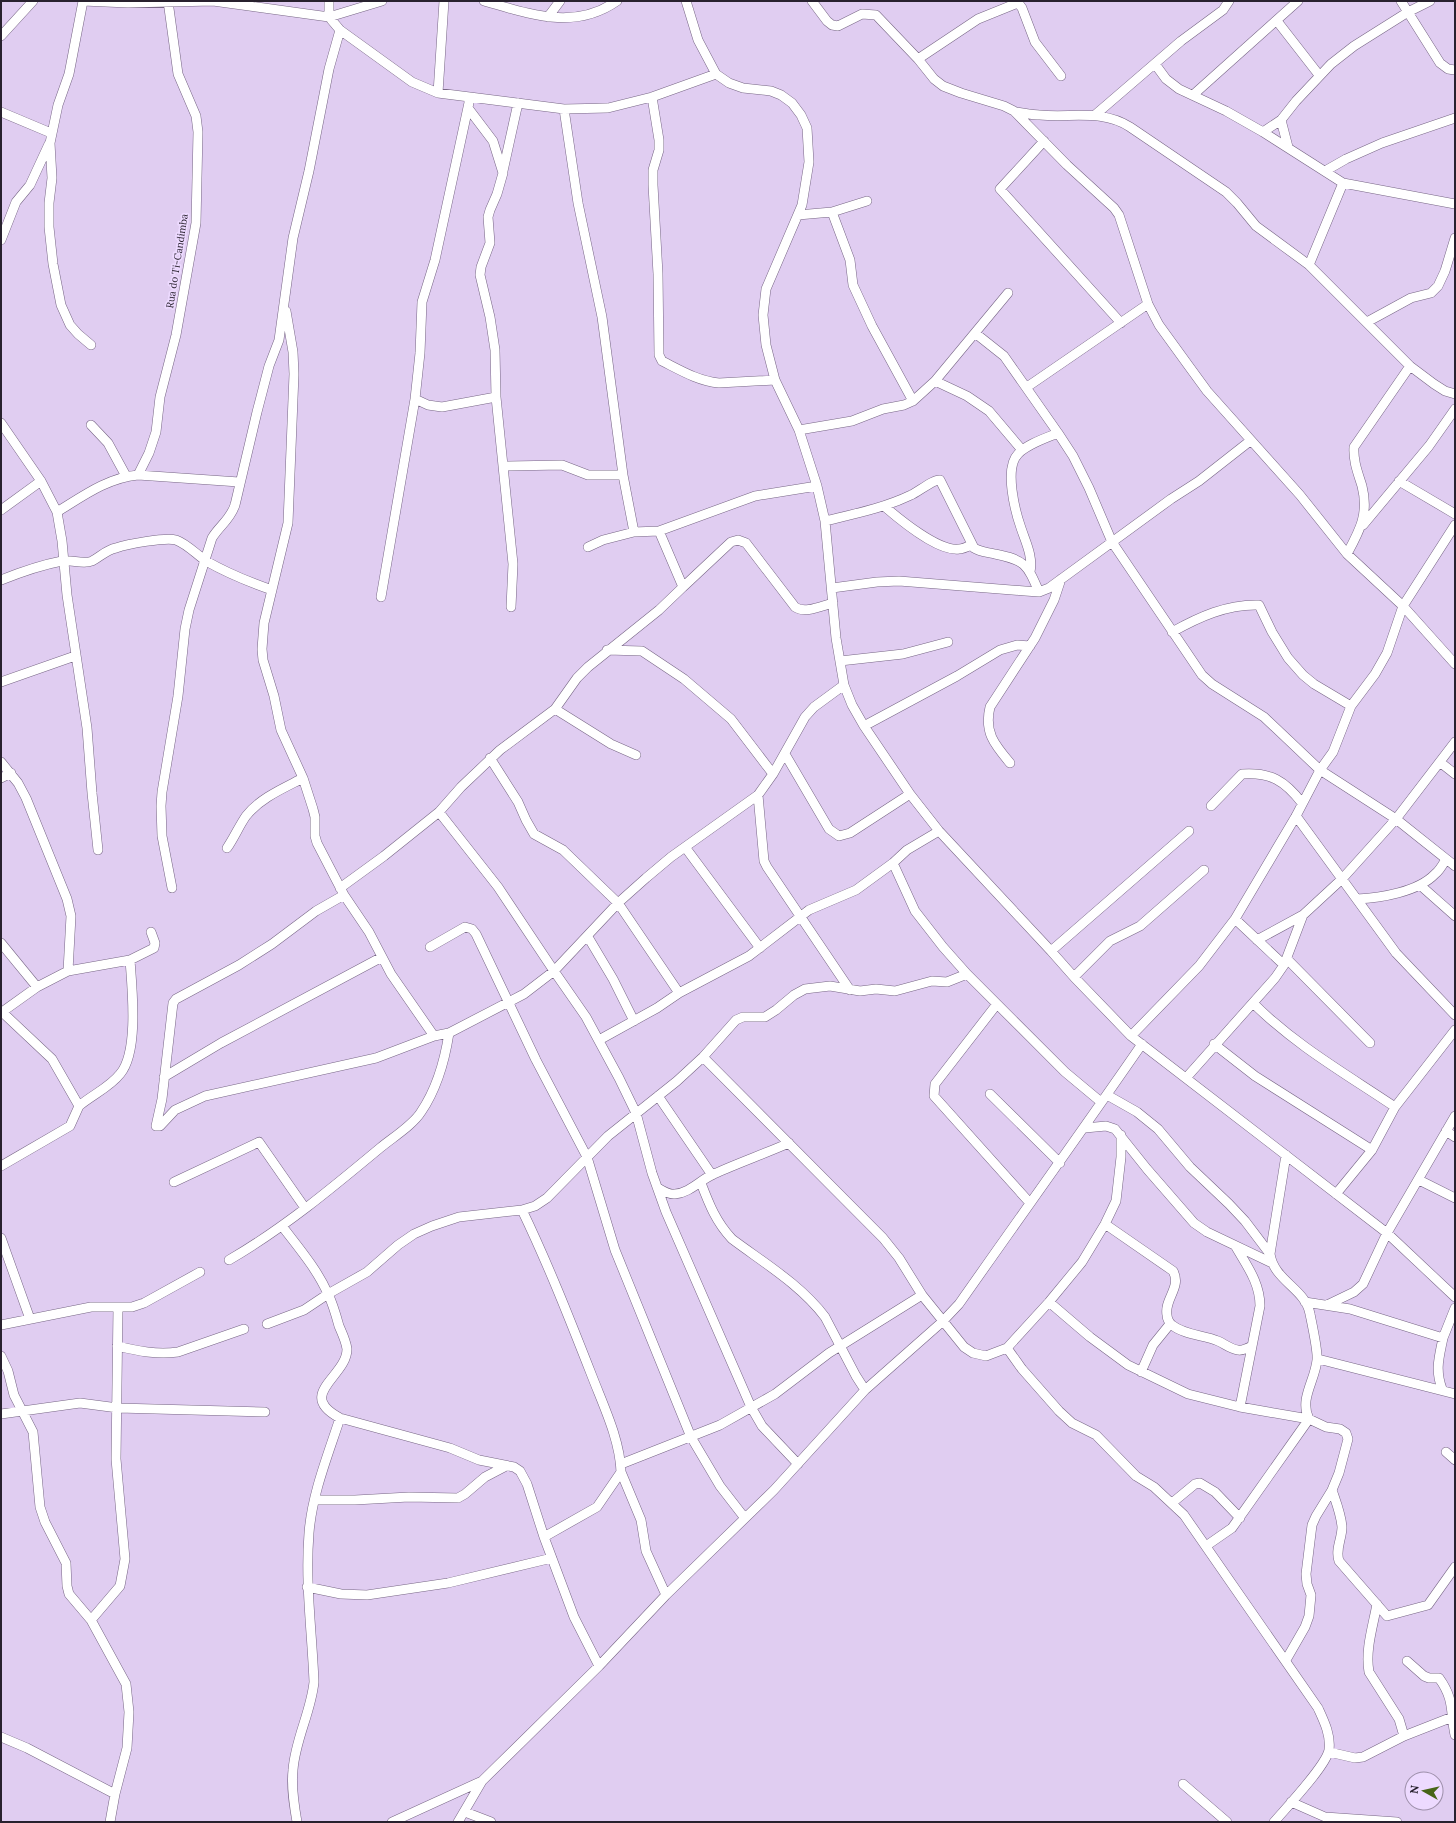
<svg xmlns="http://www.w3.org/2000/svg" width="1456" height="1823" viewBox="0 0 1456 1823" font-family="Lora,serif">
<rect width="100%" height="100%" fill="#e0cdf1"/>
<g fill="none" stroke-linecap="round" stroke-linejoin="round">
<!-- street casing -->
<g stroke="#776685" stroke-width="10">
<path id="street" d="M83,1L69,74L58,105L50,143L52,178L49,203V227L53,264L61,305L70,325L78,334L91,345
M83,1L128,3L213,1L329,17L382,1
M484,1C530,14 574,31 617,1
M686,1L698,40L716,74L729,83L743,88L771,91L781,95L792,103L801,115L807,128L809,162L802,205L766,289L763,315L766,345L775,380L799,430L817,486L825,521L836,638L844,685L852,705L864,726L910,794L939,831L1051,951L1074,977L1131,1036L1387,1233L1455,1297
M812,1L827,21L832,25L838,26L862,14L876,15L918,59L934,79L943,86L961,93L1004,106L1014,111L1067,165L1114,208L1119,215L1148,304L1159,325L1188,365L1207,391L1300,495L1347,554L1403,606L1455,664
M1401,1L1440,63L1448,69L1455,70
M548,17L560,1
M1277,21L1319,75
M340,30L412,82L438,93L564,109L608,108L652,97L716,74
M1,36L33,1
M918,59L978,19L1015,4H1019L1022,8L1035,42L1061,76
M1155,64L1166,79L1179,89L1226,111L1263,132L1343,183L1455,204
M438,93L444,1
M1193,95L1298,1
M652,97L659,140V150L653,170V185L658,274L659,355L662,361C680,370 698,381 719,383L775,380
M468,108L493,141L503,173L497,194L490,210L488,217L490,243L481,267L480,275L490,317L495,350L496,397L513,564L511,607
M564,109L578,203L602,317L623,475
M1,112L51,133
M1016,112C1024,113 1032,115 1040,115C1071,118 1102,109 1130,127L1226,192L1237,203L1256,226L1309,265L1410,366L1434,384L1445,391L1455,394
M1095,115L1181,41L1223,10L1229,1
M1281,120L1288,147
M1263,132L1281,120L1296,101L1331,64L1354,46L1408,12L1430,1
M1044,141L1000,189L1121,323
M503,171L518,103
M1325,171L1346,159L1382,143L1455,118
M832,212L850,260L853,285L872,326L913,401
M798,215L832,212L867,201
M1,240L16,202L30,185L49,144
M1309,265L1343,183
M286,311L293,352L294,374L288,523L264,623L262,649L263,660L274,696L281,730L303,778L313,809L315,817V836L317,843L344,895L369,932L391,974L434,1036
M1367,322L1411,298L1431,293L1438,286L1445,271L1455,238
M975,333L1004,356L1058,433L1073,456L1089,488L1112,542L1202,675L1212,684L1264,717L1320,770L1396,819L1455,866
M935,381L967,396L989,411L1022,450
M1027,387L1148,304
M415,399L428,405L442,407L496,397
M1,423L41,481L57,512L62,541L67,595L87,728L92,793L98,850
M91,425L108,443L126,476
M799,430L852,421L883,409L904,405L913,401L935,381L1008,293
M503,466L562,465L588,475H623L634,532L659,531L755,496L817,486
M138,475L149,453L156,432L160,397L176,335L196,223L198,132L196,116L178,74L168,1
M1399,481L1455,514
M884,506C899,519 939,552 959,549C963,549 967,547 971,545
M1,510L41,481
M57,512C83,496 107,478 138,475L239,482
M825,521C854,514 884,508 911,495C918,492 934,479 940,480L974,548C980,552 987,552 995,554C1025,560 1027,564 1039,592
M1363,525L1429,446L1455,409
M588,547L603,540L634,532
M1347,554C1360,530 1369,514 1362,486C1358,473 1353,461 1354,447L1410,366
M1030,572C1033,556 1026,543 1021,528C1015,511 1004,468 1018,454C1027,444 1046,438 1058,433
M1,580C21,572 41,565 62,561C71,559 83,565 92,561C100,557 106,550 116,548C127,544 166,537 176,540C187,544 196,554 206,561C227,573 249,582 272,590
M683,587L731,542L738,540L746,543L795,607C805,614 821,606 833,603
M832,588L877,582L899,581L1025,591L1039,592L1049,588L1171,499L1199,481L1250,441
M381,597L415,399L420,353L422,302L435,260L470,98
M1172,632C1199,617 1227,604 1259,605L1272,632L1288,658L1303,675L1314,684L1351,706
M607,650L642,651L684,679L731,719L773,774
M840,661L903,654L948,642
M1,682L75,656
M555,709L611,744L636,755
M864,726L957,676L1000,650L1017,645L1030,646
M785,754L829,829L839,836L850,833L910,794
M490,758L518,802L526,820L534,834L563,850L618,903L679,993
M1,762L18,783L26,798L67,899L71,916L68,971
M1010,763C994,744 984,732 990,707L1035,638L1054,600L1061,579
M1441,763L1455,774
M1,778L11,773
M758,795L764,861L767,867L850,990
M1211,806L1242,774C1271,772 1285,781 1302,803
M439,812L498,887L554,971L586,1017L619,1078L636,1113L652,1173L666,1212L751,1407L762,1426L798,1464
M1296,816L1396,953L1455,1015
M685,847L760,948
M227,848C234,838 239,826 246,816C260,798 284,788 303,778
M893,863L915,911L943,947L967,974L1065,1072L1101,1102
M1420,885L1455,916
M172,888L162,836L161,806L162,792L178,696L185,629L189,610L212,538C220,525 230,520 235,505L257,412L269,366L279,340L293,238L309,171L329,69L340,30L329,17V1
M340,888L384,856L439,812L461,787L500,750L555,709L577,678L588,667L659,610L683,587L659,531
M344,895L316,911L272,944L239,965L176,999L173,1003L162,1099L156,1126H160L175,1110L205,1096L376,1058L434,1036L449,1033L524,994L554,971L618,903L646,878L671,857L758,795L773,774L805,717L814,707L844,685
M1357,899C1380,898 1418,892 1435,874C1440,870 1443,864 1446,859
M1235,919L1284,965
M588,937L613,979L634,1021
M1257,940L1303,915L1342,879L1396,819L1455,742
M1,943L37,987
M430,947L465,927L472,929L476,934L536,1060L587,1157L615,1250L691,1437L720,1486L744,1517
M1051,951L1189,831
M1287,959L1370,1043
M1074,977L1110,941L1140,926L1204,870
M1253,1003C1295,1045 1346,1074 1395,1107
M997,1004L935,1084L934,1096L1030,1203
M1,1011L52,1059L79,1106L70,1126L1,1166
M2,1012L37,987L68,971L130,960L154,948L155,943L151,932
M1131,1036L1199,966L1235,919L1296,816L1320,770L1333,752L1351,706L1375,674L1387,653L1403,606L1455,525
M599,1040L657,1008L679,993L749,956L809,910L856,890L893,863L907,850L939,831
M1214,1044L1255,1076L1372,1150
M703,1057L883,1238L899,1258L922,1295
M164,1077L221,1043L382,957
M1186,1078L1275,978L1284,965L1303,915
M990,1094L1060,1163
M1107,1095L1137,1112L1158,1129L1190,1167L1229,1204L1245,1221L1270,1254
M658,1096L712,1175
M79,1106C92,1095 110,1087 120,1074C139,1052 132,988 130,960
M1085,1128L1106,1126L1115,1129L1147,1169L1194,1223L1207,1232L1272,1263
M1446,1131L1455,1137
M1286,1155L1270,1254C1274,1281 1306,1289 1310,1314C1312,1324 1318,1351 1317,1360C1315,1381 1299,1399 1309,1419
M1419,1180L1455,1198
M174,1182L259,1142L305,1208
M701,1183C709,1204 716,1222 732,1239C764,1263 801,1285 825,1317L856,1376L865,1390
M658,1188C663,1191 670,1195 675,1194C690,1193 701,1179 714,1174C738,1163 764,1154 789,1143
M1336,1194L1372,1150L1395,1107L1455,1030
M522,1210C548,1264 570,1320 592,1376C604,1407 620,1440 621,1472L641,1520L646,1551L666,1595
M1105,1224L1173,1271C1182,1287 1164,1299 1167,1315C1167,1318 1169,1323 1172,1325C1184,1335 1204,1335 1218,1341C1225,1344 1230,1349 1238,1350C1242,1351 1248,1348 1252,1346
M282,1226C298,1247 317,1269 328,1294C333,1304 336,1315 339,1326C342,1333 346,1341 347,1349C347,1377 295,1394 340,1418L450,1448L479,1460L514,1467L520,1471L527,1484L544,1537L574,1617L599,1666
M1,1238L30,1319
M1236,1247C1247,1266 1260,1283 1260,1306L1240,1407
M229,1260C284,1228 332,1188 380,1148C392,1138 413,1125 421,1112C436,1090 445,1059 449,1033
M1049,1302L1090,1337L1128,1365L1188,1394L1240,1407L1309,1419L1326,1427L1340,1429L1346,1433L1348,1439L1339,1473L1332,1490L1316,1516L1312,1525L1306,1574L1307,1584L1311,1595L1309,1616L1305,1627L1286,1660
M1305,1302L1350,1309L1443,1338L1455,1308
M1327,1305L1354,1292L1363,1284L1387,1233L1455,1116
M267,1324L304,1310L328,1294L367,1272L398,1245L414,1234L432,1226L459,1217L522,1210L535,1206L547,1198L608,1136L677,1081L703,1057L736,1020L743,1017H765L776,1010L794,995L805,989L830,986L860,991L876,989L895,991L932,981L947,982L967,974
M1,1325L91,1307H132L144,1303L200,1272
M117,1346C138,1351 157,1355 178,1352L244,1329
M1007,1348L1022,1369L1059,1411L1072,1423L1096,1435L1136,1476L1154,1487L1184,1515L1318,1708C1324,1721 1331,1735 1329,1750C1326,1766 1286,1808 1274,1822
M1,1356L8,1371L14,1395L33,1432L40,1507L45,1522L66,1563L67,1586L69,1594L91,1620L126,1684L129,1712L127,1748L115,1794L110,1822
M1318,1359L1455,1394
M1141,1372L1153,1345L1170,1324
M1442,1389C1435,1369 1439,1358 1443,1338
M1,1414L80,1403L118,1408L265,1412
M1446,1452L1455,1460
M621,1464L720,1425L775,1394L829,1353L922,1295L964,1347L973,1353L986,1356L1007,1348L1049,1302L1082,1262L1105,1224L1116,1201L1121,1157V1135
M1332,1490C1336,1502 1341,1514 1342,1527C1342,1539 1335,1549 1339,1561L1387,1616L1428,1605L1455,1567
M315,1500H355L409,1497L458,1498L465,1494L485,1477L506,1466
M1172,1503L1195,1484L1200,1483L1215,1492L1240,1518
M544,1537L597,1507L621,1472
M1206,1546L1232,1528L1309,1419
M307,1587L341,1594L367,1595L448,1583L552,1558
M1377,1604C1373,1626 1365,1650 1369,1672L1399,1719L1404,1736
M91,1620L120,1586L125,1559L116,1459L118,1308
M1407,1661L1424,1676L1429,1678H1439C1455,1700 1450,1712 1455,1735
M1,1737L27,1748L115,1794
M1329,1752L1355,1758L1363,1757L1404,1736L1455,1716
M1183,1784L1227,1822
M1291,1802L1325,1817L1397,1822
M465,1812L491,1822
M297,1822C294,1805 291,1787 293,1770C295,1740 311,1712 314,1682C312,1632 305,1583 309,1533C312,1494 328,1455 340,1418
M392,1822L482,1781
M458,1822L482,1781L599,1666L666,1595L774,1490L865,1390L942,1322L959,1304C1020,1217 1082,1131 1142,1044"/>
</g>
<!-- street -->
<use href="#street" stroke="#fff" stroke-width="9"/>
</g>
<g text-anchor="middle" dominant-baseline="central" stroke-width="3.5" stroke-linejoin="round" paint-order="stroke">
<!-- street labels -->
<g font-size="10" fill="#28212e" stroke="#eddaff">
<text transform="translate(177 261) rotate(-81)">Rua do Ti-Candimba</text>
</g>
</g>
<!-- border -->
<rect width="1456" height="1823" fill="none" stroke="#28212e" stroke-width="4"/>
<!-- north arrow -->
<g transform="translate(1424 1791) rotate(278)"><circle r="19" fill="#eddaff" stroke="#9e90ab"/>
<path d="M0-3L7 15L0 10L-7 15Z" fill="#476518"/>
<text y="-6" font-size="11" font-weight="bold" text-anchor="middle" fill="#28212e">N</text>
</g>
</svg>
